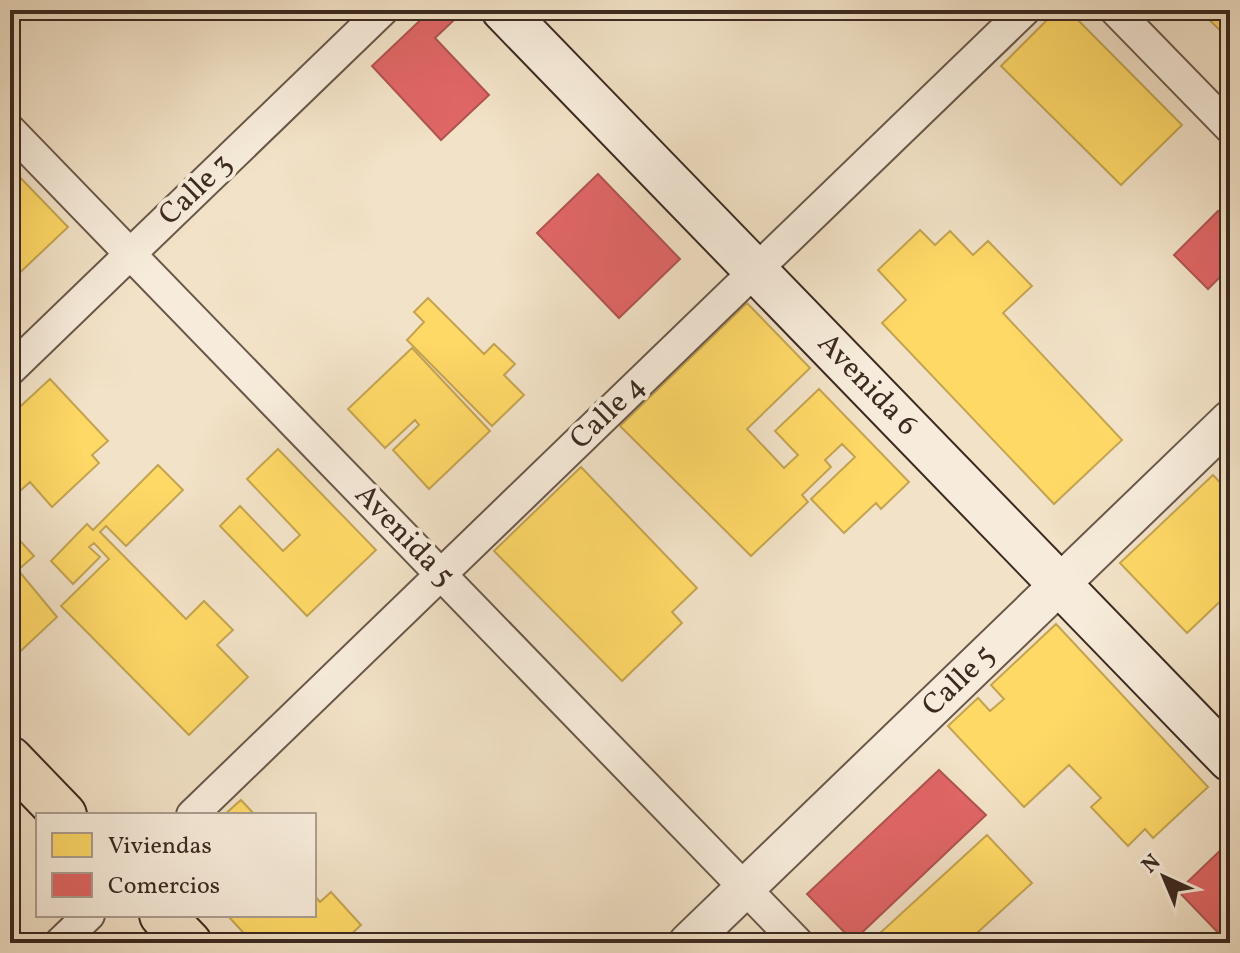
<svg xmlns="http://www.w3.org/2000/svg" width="1240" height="953" viewBox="0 0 1240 953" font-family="Vollkorn,serif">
<rect width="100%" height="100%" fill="#f2e2c7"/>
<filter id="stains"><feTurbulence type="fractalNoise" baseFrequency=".0025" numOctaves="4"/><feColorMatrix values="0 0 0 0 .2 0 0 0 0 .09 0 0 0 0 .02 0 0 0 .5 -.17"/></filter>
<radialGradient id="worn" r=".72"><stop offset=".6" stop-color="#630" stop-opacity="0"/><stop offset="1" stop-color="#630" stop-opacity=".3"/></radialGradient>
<!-- homes -->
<path fill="#ffd966" stroke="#c4a451" stroke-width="2" d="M1057,10H1068L1182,125L1121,185L1001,66Z
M1199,10H1230V40Z
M10,167L68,227L10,282Z
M920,230L935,245L950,231L973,255L988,241L1032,286L1003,313L1122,440L1054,504L882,323L906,300L878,270Z
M428,298L484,354L494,344L515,364L504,375L524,395L492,426L407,340L424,322L414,312Z
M747,303L810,368L747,429L784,468L798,455L775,431L819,389L909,482L881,509L876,503L844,533L811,499L855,457L842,444L825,460L831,467L802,495L808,502L751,556L620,426Z
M412,348L490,431L429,489L393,450L419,425L415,420L385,448L348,409Z
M50,379L108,441L92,455L99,463L52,507L30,482L10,500V416Z
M278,449L376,550L307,616L220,526L240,506L283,551L300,535L247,479Z
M158,465L183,490L126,546L106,526L100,532L186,619L204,601L233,630L217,645L248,677L189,735L61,606L109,559L94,543L89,547L100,557L73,584L51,561L87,524L93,530Z
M581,467L697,588L672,612L682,623L622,681L494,551Z
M1213,475L1230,493V592L1187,633L1120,563Z
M10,530L34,556L18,570L57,617L10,661Z
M1056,624L1208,787L1153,838L1145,829L1128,846L1091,807L1101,798L1069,765L1024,807L948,726L978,698L990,711L1004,699L991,685Z
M241,800L255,815H224Z
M987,835L1032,883L978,932L988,943H887L879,934Z
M331,892L361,925L342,943H253L227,915H314V895L320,902Z"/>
<!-- shops -->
<path fill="#e06666" stroke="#af5451" stroke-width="2" d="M431,10H444L454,20L435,38L489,95L441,140L372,66Z
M598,174L680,259L619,318L537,233Z
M1218,211L1230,224V267L1208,289L1174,255Z
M939,770L986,815L853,941L807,894Z
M1230,841V943H1228L1178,891Z"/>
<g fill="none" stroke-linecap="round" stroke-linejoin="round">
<!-- minor casing -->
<g stroke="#6a584a" stroke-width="34">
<path id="minor" d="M1115,10L1230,128
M10,130L798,943
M10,370L383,10
M192,815L1025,10
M60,943L89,915"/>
</g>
<!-- tertiary casing -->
<g stroke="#6a584a" stroke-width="42">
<path id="tertiary" d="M688,943L1230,420"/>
</g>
<!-- secondary casing -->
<g stroke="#3c2a21" stroke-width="46">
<path id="secondary" d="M503,10L1230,760"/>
</g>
<!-- primary casing -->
<g stroke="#3c2a21" stroke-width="48">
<path id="primary" d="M10,759L64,815
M162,915L189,943"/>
</g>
<!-- minor -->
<use href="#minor" stroke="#f7ecdb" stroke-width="30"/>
<!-- tertiary -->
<use href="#tertiary" stroke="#f7ecdb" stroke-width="38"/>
<!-- secondary -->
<use href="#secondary" stroke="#f7ecdb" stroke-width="42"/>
<!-- primary -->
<use href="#primary" stroke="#f2e2c7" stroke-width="44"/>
</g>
<g text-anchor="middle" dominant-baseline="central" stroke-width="8" stroke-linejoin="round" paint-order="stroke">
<!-- street labels -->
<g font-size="30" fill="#3c2a21" stroke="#f7ecdb">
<text transform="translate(196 190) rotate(-44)">Calle 3</text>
<text transform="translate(867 385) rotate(46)">Avenida 6</text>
<text transform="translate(608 413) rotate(-44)">Calle 4</text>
<text transform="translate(404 536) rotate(46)">Avenida 5</text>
<text transform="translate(959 681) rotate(-44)">Calle 5</text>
</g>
</g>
<!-- margin -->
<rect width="1240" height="953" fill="none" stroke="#f2e2c7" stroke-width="40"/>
<rect x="12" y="12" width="1216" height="929" fill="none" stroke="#3c2a21" stroke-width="4"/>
<rect x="20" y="20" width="1200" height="913" fill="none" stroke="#3c2a21" stroke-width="2"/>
<!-- legend -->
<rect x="36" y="813" width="280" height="104" fill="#f7ecdb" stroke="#ac9e91" stroke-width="2"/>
<rect x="52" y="833" width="40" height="24" fill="#ffd966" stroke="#ac9e91" stroke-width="2"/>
<text x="108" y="853" font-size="24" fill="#3c2a21">Viviendas</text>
<rect x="52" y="873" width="40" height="24" fill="#e06666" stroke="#ac9e91" stroke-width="2"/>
<text x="108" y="893" font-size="24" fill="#3c2a21">Comercios</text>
<!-- north arrow -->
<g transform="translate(1164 877) rotate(316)" stroke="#f7ecdb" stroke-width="6" paint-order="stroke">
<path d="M0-6L14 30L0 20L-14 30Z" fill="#3c2a21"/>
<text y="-12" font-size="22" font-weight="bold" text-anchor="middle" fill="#3c2a21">N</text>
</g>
<rect width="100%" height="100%" filter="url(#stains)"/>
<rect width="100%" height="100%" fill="url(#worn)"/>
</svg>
